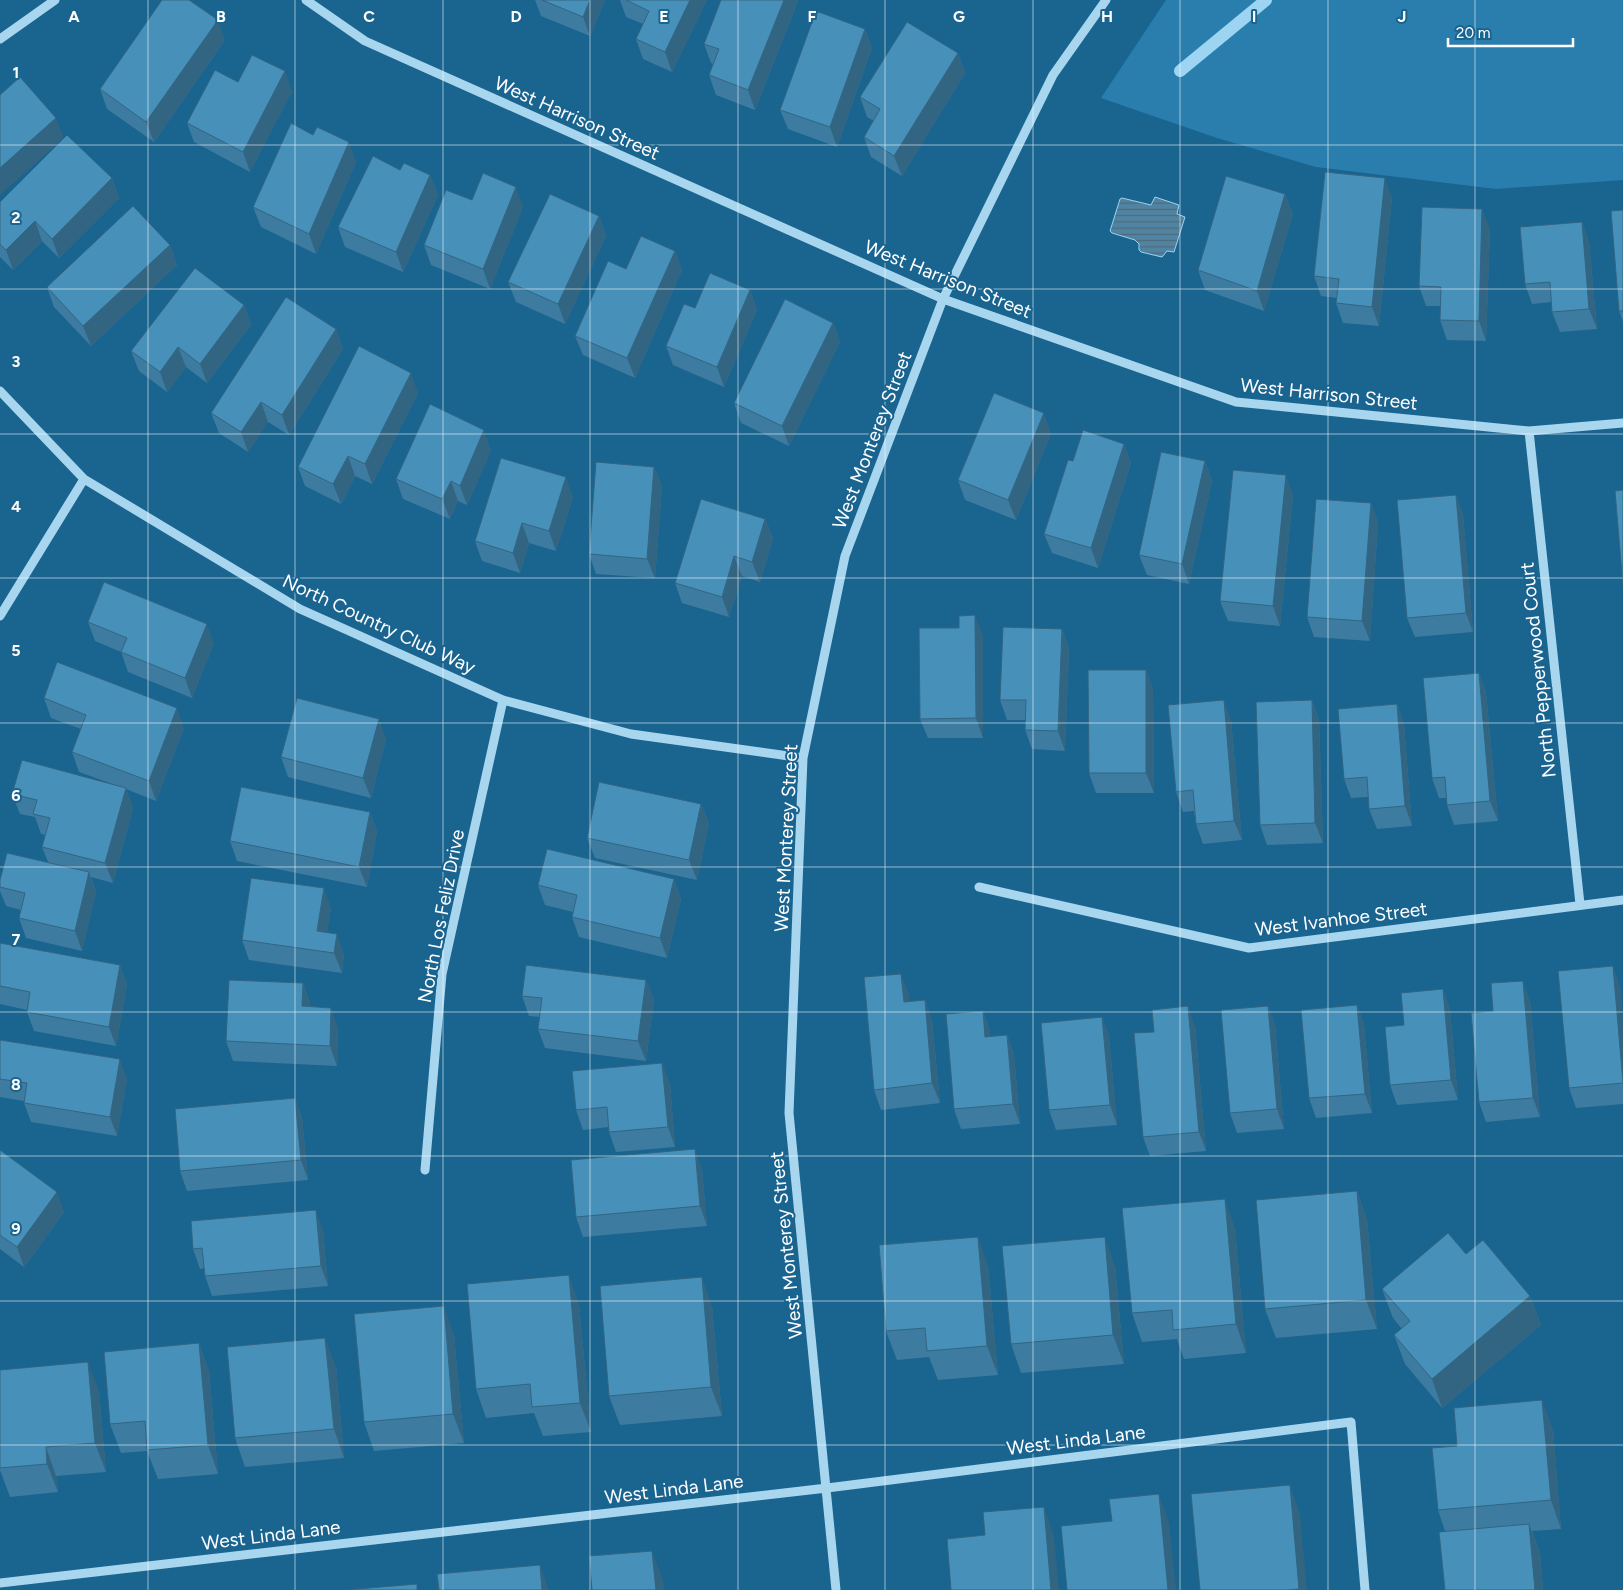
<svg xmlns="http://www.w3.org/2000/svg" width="1623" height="1590" viewBox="0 0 1623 1590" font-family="Figtree,sans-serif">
<defs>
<pattern id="water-rules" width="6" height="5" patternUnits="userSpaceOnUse" patternTransform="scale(1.25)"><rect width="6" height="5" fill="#5084a2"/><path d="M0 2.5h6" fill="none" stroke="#4e6b7b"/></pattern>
</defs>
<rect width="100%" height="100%" fill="#1a6490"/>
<!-- green -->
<path fill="#2a7ead" d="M1166,0H1623V180L1496,189L1316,167L1217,138L1101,98Z"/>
<!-- water -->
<path fill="url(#water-rules)" stroke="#9cd4f1" d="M1155,197L1179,205L1177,214L1185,217L1174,252L1167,251L1162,257L1141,252L1139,250V244L1135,240L1112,233L1110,231L1120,199L1122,198L1151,205Z"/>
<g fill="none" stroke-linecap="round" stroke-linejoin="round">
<!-- stream -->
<path stroke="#9cd4f1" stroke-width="12" d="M1180,71L1266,0"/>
<!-- minor -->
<path stroke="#a9d6ef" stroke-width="9" d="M306,0L365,41L943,299L1236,402L1529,431L1623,423
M0,39L55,0
M0,391L84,479L300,609L503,700L631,734L803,758
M1529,431L1580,904
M0,616L84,479
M979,887L1249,948L1623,900
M425,1170L442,974L503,700
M0,1583L827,1488L1351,1422L1365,1590
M836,1590L789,1113L803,758L845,556L943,299L1053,75L1106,0"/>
</g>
<!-- wall -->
<path fill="#3d7ca0" d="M535,0H605L590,36L541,16Z
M620,0H707L672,72L643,59L636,39L643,24L626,17Z
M721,0H798V1L755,110L716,95L709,75L713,64L711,63L704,44Z
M865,29L872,48L837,147L788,129L780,110Z
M225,40L154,142L107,109L100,89Z
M958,53L965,73L902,176L871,157L864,137L874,121L867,117L860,97Z
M238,82L292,91L250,172L194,142L187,123Z
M356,162L316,254L261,227L253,207Z
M400,170L430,175L438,195L403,272L345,247L338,227Z
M112,178L119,198L59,258L42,241L13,270L0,257V202Z
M1285,194L1293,214L1264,311L1205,290L1198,270Z
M1392,198L1379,326L1343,323L1336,303L1337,298L1321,296L1314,276Z
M472,200L523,207L490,289L431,265L424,245Z
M1623,210V322L1619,311Z
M599,216L606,236L565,324L516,302L508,282Z
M1582,222L1589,242L1597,329L1560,332L1552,312V302L1532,304L1525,284Z
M1490,229L1486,341L1447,340L1440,320L1441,306H1426L1419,286Z
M170,245L177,265L91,346L54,307L47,287Z
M675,251L682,270L635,378L583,355L575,336L626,269Z
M750,290L757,310L724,387L673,365L666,346L695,308Z
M244,305L251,325L207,383L186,367L167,392L139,371L131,351Z
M833,323L840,342L789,446L741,423L734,403Z
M336,329L343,349L289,435L268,422L248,452L219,433L211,413Z
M418,393L372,484L355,476L341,504L305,486L298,467Z
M1051,433L1016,520L965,500L958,480Z
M1124,444L1131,463L1098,568L1052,553L1044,534L1073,461Z
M491,450L467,505L458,501L450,519L403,499L396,479Z
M1205,461L1212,481L1189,584L1147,575L1139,555Z
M654,467L662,486L655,578L596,574L589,554Z
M1293,495L1280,626L1228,621L1220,601Z
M1456,495L1463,515L1473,632L1415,637L1407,618Z
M573,497L556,551L529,543L520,573L482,561L475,541Z
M1371,503L1378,523L1370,641L1314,637L1307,617Z
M765,519L773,538L760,582L742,576L729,617L682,603L675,583Z
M88,622L214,643L192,698L128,672L121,652L95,641Z
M1062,629L1069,649L1065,751L1032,749L1025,730V720H1007L1000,700Z
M983,635V738H928L920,719Z
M1146,670L1153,689L1154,793H1096L1089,773Z
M1479,673L1486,693L1498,821L1454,825L1447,805L1446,798H1439L1432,778Z
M44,698L184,728L156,801L126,789L133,808L113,883L91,877L96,892L82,951L26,938L19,918L21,910L6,906L0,891V880L48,862L42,847L45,835L41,834L35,817L20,814L12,794L115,785L79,772L72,752L81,729L51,718Z
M1312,700L1319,720L1323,843L1267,845L1260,825Z
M1397,704L1404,724L1412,826L1377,829L1369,809L1368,797L1351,798L1344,779Z
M1231,720L1242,840L1203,844L1196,824L1194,811L1183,812L1176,792Z
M386,739L371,798L288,777L281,757Z
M701,804L709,823L697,880L595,858L587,838Z
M370,812L377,832L367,887L237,861L230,841Z
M674,879L681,899L667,958L579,937L572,917L573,912L545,905L538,885Z
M331,908L327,932L344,954L342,973L249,960L242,940Z
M0,943L120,965L127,985L116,1046L34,1031L27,1012V1010L0,1004Z
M646,980L654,1000L646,1061L545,1048L538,1029L540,1017L529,1016L522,996Z
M303,983L310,1003V1007L338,1028L337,1066L233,1061L226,1041Z
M1620,986L1623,1023V1104L1576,1108L1569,1088Z
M1443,989L1450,1009L1458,1100L1397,1105L1390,1085L1404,1025Z
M909,994V1002L925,1000L932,1020L940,1103L881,1110L874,1090Z
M1530,1000L1540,1117L1486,1122L1479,1102L1493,1011Z
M1357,1005L1364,1025L1372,1113L1316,1118L1309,1098Z
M1268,1006L1275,1025L1284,1129L1237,1133L1230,1113Z
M983,1011L990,1030V1036L1007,1035L1014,1055L1020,1124L961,1129L954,1109Z
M1102,1017L1109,1037L1117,1125L1056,1130L1049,1110Z
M1195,1026L1206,1151L1150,1156L1143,1137L1154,1032Z
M0,1040L127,1079L117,1136L31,1122L24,1103V1101L0,1097Z
M670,1083L675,1147L616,1152L609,1132V1127L583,1130L576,1110Z
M295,1098L302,1118L308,1180L187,1191L180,1171Z
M0,1150L64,1212L24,1267L0,1249Z
M702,1169L707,1226L583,1237L576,1217Z
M1357,1191L1367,1220L1377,1329L1276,1338L1265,1309Z
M1235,1228L1246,1353L1184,1359L1177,1339L1142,1342L1132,1313Z
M323,1230L328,1286L212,1296L205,1276L204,1268L200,1269L193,1249Z
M1466,1254L1530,1296L1541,1325L1442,1408L1405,1364L1394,1335L1402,1329L1393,1318L1382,1289Z
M988,1265L998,1375L938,1380L929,1357L897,1360L886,1331Z
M1115,1266L1124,1364L1021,1373L1011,1344Z
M579,1304L591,1432L543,1436L534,1413L486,1418L476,1389Z
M712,1306L722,1416L620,1425L609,1396Z
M454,1335L464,1443L374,1451L364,1422Z
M199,1343L209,1372L218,1474L158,1479L147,1451L121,1453L110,1424Z
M336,1367L344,1458L245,1467L235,1438Z
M0,1370L99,1391L106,1472L56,1476L58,1492L10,1497L0,1470Z
M1553,1429L1561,1529L1532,1531L1540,1553L1543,1590H1445V1531L1438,1510L1457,1446Z"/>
<!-- shaded-wall -->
<path fill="#326582" d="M590,0H605L590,36L583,17Z
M690,0H707L672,72L665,52Z
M784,0H798V1L755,110L748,90Z
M218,20L225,40L154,142L146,122Z
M865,29L872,48L837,147L830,127Z
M958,53L965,73L902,176L894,156Z
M285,71L292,91L250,172L243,152Z
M56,118L64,138L0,195V168Z
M349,142L356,162L316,254L309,234Z
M430,175L438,195L403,272L396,252Z
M112,178L119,198L59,258L52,239Z
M1385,178L1392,198L1379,326L1372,307Z
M516,187L523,207L490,289L483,269Z
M1285,194L1293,214L1264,311L1257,291Z
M1482,209L1490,229L1486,341L1479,321Z
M599,216L606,236L565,324L558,304Z
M35,221L42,241L13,270L6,250Z
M1582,222L1589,242L1597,329L1589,309Z
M170,245L177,265L91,346L83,326Z
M675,251L682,270L635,378L627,358Z
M750,290L757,310L724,387L717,367Z
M244,305L251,325L207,383L200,364Z
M833,323L840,342L789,446L782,426Z
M336,329L343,349L289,435L282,415Z
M178,347L186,367L167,392L160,372Z
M411,373L418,393L372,484L365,464Z
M261,402L268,422L248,452L241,432Z
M1044,413L1051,433L1016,520L1008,500Z
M484,430L491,450L467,505L460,486Z
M1124,444L1131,463L1098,568L1091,548Z
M348,456L355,476L341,504L333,484Z
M1205,461L1212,481L1189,584L1182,564Z
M654,467L662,486L655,578L647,559Z
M1286,475L1293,495L1280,626L1273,606Z
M566,477L573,497L556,551L549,531Z
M451,481L458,501L450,519L442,499Z
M1456,495L1463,515L1473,632L1466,613Z
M1371,503L1378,523L1370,641L1362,621Z
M765,519L773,538L760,582L752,562Z
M522,523L529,543L520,573L513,553Z
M734,556L742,576L729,617L722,597Z
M975,615L983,635V738L976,718Z
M207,624L214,643L192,698L185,678Z
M1062,629L1069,649L1065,751L1058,731Z
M1146,670L1153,689L1154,793L1146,773Z
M1479,673L1486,693L1498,821L1490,801Z
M1224,700L1231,720L1242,840L1234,821Z
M1312,700L1319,720L1323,843L1315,823Z
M1397,704L1404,724L1412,826L1405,806Z
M177,708L184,728L156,801L149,781Z
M379,719L386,739L371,798L363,778Z
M126,788L133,808L113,883L105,863Z
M701,804L709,823L697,880L689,860Z
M370,812L377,832L367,887L359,867Z
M89,872L96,892L82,951L75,931Z
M674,879L681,899L667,958L660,938Z
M324,888L331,908L324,951L317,931Z
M337,934L344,954L342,973L334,953Z
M120,965L127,985L116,1046L109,1027Z
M1613,966L1620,986L1623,1023V1084Z
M901,974L909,994L911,1022L904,1002Z
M646,980L654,1000L646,1061L638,1041Z
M1523,981L1530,1000L1540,1117L1533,1098Z
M303,983L310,1003L309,1026L302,1006Z
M1443,989L1450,1009L1458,1100L1451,1080Z
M925,1000L932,1020L940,1103L932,1083Z
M1357,1005L1364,1025L1372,1113L1365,1094Z
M1188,1006L1195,1026L1206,1151L1199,1132Z
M1268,1006L1275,1025L1284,1129L1277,1109Z
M331,1008L338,1028L337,1066L330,1046Z
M983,1011L990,1030L992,1056L985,1037Z
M1102,1017L1109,1037L1117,1125L1110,1105Z
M1007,1035L1014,1055L1020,1124L1013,1104Z
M120,1059L127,1079L117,1136L110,1117Z
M662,1063L670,1083L675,1147L668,1127Z
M295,1098L302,1118L308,1180L301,1160Z
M695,1149L702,1169L707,1226L700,1206Z
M1357,1191L1367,1220L1377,1329L1366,1300Z
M57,1192L64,1212L24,1267L17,1247Z
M1225,1199L1235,1228L1246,1353L1236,1324Z
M316,1210L323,1230L328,1286L321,1266Z
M978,1237L988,1265L998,1375L987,1346Z
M1105,1237L1115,1266L1124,1364L1113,1335Z
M569,1275L579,1304L591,1432L580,1403Z
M702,1277L712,1306L722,1416L711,1387Z
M1530,1296L1541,1325L1442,1408L1432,1379Z
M444,1306L454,1335L464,1443L453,1414Z
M325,1338L336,1367L344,1458L334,1429Z
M199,1343L209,1372L218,1474L208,1445Z
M88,1362L99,1391L106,1472L95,1443Z
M1542,1400L1553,1429L1561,1529L1551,1500Z
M46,1447L56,1476L58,1492L47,1464Z
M1290,1485L1300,1514L1307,1590H1299V1589Z
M1159,1494L1169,1523L1176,1590H1168Z
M1044,1507L1054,1536L1059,1590H1051Z
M1529,1524L1540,1553L1543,1590H1535Z
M652,1551L663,1580L664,1590H656Z
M540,1565L549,1590H542Z"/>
<!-- building -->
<path fill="#4790ba" stroke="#326582" d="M162,0H189L218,20L146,122L100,89Z
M542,0H590L583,17Z
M626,0H690L665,52L636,39L649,11Z
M721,0H784L748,90L709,75L719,49L704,44Z
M816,11L865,29L830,127L780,110Z
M907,22L958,53L894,156L864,137L880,109L860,97Z
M252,55L285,71L243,152L187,123L215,70L238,82Z
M20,77L56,118L0,168V95Z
M291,123L313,135L317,127L349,142L309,234L253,207Z
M67,135L112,178L52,239L35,221L6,250L0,244V202Z
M373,156L400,170L404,163L430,175L396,252L338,227Z
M1325,172L1385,178L1372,307L1336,303L1339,279L1314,276Z
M483,173L516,187L483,269L424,245L446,190L472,200Z
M1226,176L1285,194L1257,291L1198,270Z
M550,194L599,216L558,304L508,282Z
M133,206L170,245L83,326L47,287Z
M1422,207L1482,209L1479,321L1440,320L1441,287L1419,286Z
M1623,210V311H1619L1611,211Z
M1582,222L1589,309L1552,312L1550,282L1525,284L1520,227Z
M641,236L675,251L627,358L575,336L608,261L626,269Z
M195,268L244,305L200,364L178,347L160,372L131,351Z
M710,273L750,290L717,367L666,346L684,304L695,308Z
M286,297L336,329L282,415L261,402L241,432L211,413Z
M785,299L833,323L782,426L734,403Z
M359,346L411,373L365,464L348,456L333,484L298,467Z
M994,393L1044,413L1008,500L958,480Z
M430,404L484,430L460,486L451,481L442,499L396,479Z
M1083,430L1124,444L1091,548L1044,534L1068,460L1073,461Z
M1161,452L1205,461L1182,564L1139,555Z
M501,458L566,477L549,531L522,523L513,553L475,541Z
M596,462L654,467L647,559L589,554Z
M1233,470L1286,475L1273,606L1220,601Z
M1623,490V586L1615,491Z
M1456,495L1466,613L1407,618L1397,500Z
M701,499L765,519L752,562L734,556L722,597L675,583Z
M1316,499L1371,503L1362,621L1307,617Z
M104,582L207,624L185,678L121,652L127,638L88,622Z
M975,615L976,718L920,719L919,628H959V616Z
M1003,627L1062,629L1058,731L1025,730L1026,700H1000Z
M57,662L177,708L149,781L72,752L86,715L44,698Z
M1088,670H1146V773H1089Z
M1479,673L1490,801L1447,805L1445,777L1432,778L1423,678Z
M297,698L379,719L363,778L281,757Z
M1224,700L1234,821L1196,824L1193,790L1176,792L1168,705Z
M1312,700L1315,823L1260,825L1256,702Z
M1397,704L1405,806L1369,809L1367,777L1344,779L1338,709Z
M22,760L126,788L105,863L42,847L50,818L33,814L37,800L12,794Z
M599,782L701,804L689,860L587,838Z
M241,787L370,812L359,867L230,841Z
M547,849L674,879L660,938L572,917L577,895L538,885Z
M7,853L89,872L75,931L19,918L25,893L0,887V880Z
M251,878L324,888L317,931L337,934L334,953L242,940Z
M0,943L120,965L109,1027L27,1012L30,992L0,986Z
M526,965L646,980L638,1041L538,1029L542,998L522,996Z
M1613,966L1623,1083L1569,1088L1558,971Z
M901,974L904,1002L925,1000L932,1083L874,1090L864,977Z
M229,980L303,983L302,1006L331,1008L330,1046L226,1041Z
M1523,981L1533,1098L1479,1102L1471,1013L1493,1011L1491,983Z
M1443,989L1451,1080L1390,1085L1385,1027L1404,1025L1401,993Z
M1357,1005L1365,1094L1309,1098L1301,1010Z
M1188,1006L1199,1132L1143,1137L1134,1033L1154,1032L1152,1010Z
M1268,1006L1277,1109L1230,1113L1221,1010Z
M983,1011L985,1037L1007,1035L1013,1104L954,1109L946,1014Z
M1102,1017L1110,1105L1049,1110L1041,1023Z
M0,1040L120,1059L110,1117L24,1103L27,1083L0,1079Z
M662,1063L668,1127L609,1132L607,1107L576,1110L572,1071Z
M295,1098L301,1160L180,1171L175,1109Z
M695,1149L700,1206L576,1217L571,1160Z
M0,1150L57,1192L17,1247L0,1235Z
M1357,1191L1366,1300L1265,1309L1256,1200Z
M1225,1199L1236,1324L1173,1330L1172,1310L1132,1313L1122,1208Z
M316,1210L321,1266L205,1276L202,1248L193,1249L191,1221Z
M1448,1233L1466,1254L1483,1240L1530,1296L1432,1379L1394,1335L1410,1321L1382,1289Z
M978,1237L987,1346L927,1351L925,1328L886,1331L879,1245Z
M1105,1237L1113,1335L1011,1344L1002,1246Z
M569,1275L580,1403L532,1407L530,1384L476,1389L467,1284Z
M702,1277L711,1387L609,1396L600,1286Z
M444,1306L453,1414L364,1422L354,1314Z
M325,1338L334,1429L235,1438L227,1347Z
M199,1343L208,1445L147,1450L145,1421L110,1424L104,1352Z
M88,1362L95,1443L46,1447L47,1464L0,1468V1370Z
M1542,1400L1551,1500L1438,1510L1432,1448L1457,1446L1454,1408Z
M1290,1485L1299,1589L1288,1590H1200L1191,1494Z
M1159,1494L1168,1590H1067L1061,1526L1112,1521L1109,1499Z
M1044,1507L1051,1590H951L947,1539L985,1535L983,1512Z
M1529,1524L1535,1590H1445L1439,1532Z
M652,1551L656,1590H592L589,1556Z
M540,1565L542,1590H439L437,1574Z
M417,1584V1590H345Z"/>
<!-- grid -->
<path fill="none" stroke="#fff" stroke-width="1" stroke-opacity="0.55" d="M148,0V1590M295,0V1590M443,0V1590M590,0V1590M738,0V1590M885,0V1590M1033,0V1590M1180,0V1590M1328,0V1590M1475,0V1590M0,145H1623M0,289H1623M0,434H1623M0,578H1623M0,723H1623M0,867H1623M0,1012H1623M0,1156H1623M0,1301H1623M0,1445H1623"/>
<g text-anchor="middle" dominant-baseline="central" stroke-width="4" stroke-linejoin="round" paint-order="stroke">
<!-- street labels -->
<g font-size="19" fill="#fff" stroke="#1a6490">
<text transform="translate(577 118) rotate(24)">West Harrison Street</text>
<text transform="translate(948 279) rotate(22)">West Harrison Street</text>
<text transform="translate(1329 394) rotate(6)">West Harrison Street</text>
<text transform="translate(872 440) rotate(-69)">West Monterey Street</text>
<text transform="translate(379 624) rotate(25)">North Country Club Way</text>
<text transform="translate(1538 670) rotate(-96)">North Pepperwood Court</text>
<text transform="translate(786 838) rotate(-87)">West Monterey Street</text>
<text transform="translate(441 916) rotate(-79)">North Los Feliz Drive</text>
<text transform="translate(1341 919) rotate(-7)">West Ivanhoe Street</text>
<text transform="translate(786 1245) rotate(-96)">West Monterey Street</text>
<text transform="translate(1076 1440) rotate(-7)">West Linda Lane</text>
<text transform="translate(674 1489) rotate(-7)">West Linda Lane</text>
<text transform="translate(271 1535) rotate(-7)">West Linda Lane</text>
</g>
</g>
<g font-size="16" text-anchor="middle" font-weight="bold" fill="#fff" stroke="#1a6490" stroke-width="4" stroke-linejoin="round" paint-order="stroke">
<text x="74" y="22">A</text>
<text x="221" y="22">B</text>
<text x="369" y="22">C</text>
<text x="516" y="22">D</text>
<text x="664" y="22">E</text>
<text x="812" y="22">F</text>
<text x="959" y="22">G</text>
<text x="1107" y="22">H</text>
<text x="1254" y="22">I</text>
<text x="1402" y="22">J</text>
<text x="16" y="78">1</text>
<text x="16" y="223">2</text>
<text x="16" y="367">3</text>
<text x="16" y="512">4</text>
<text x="16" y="656">5</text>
<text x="16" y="801">6</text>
<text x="16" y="945">7</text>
<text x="16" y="1090">8</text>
<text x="16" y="1234">9</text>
</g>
<!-- scale -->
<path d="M1448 38v8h125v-8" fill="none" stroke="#ffffff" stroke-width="2.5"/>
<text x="1456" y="38" font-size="15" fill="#ffffff" stroke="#1a6490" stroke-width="4" paint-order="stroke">20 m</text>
</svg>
